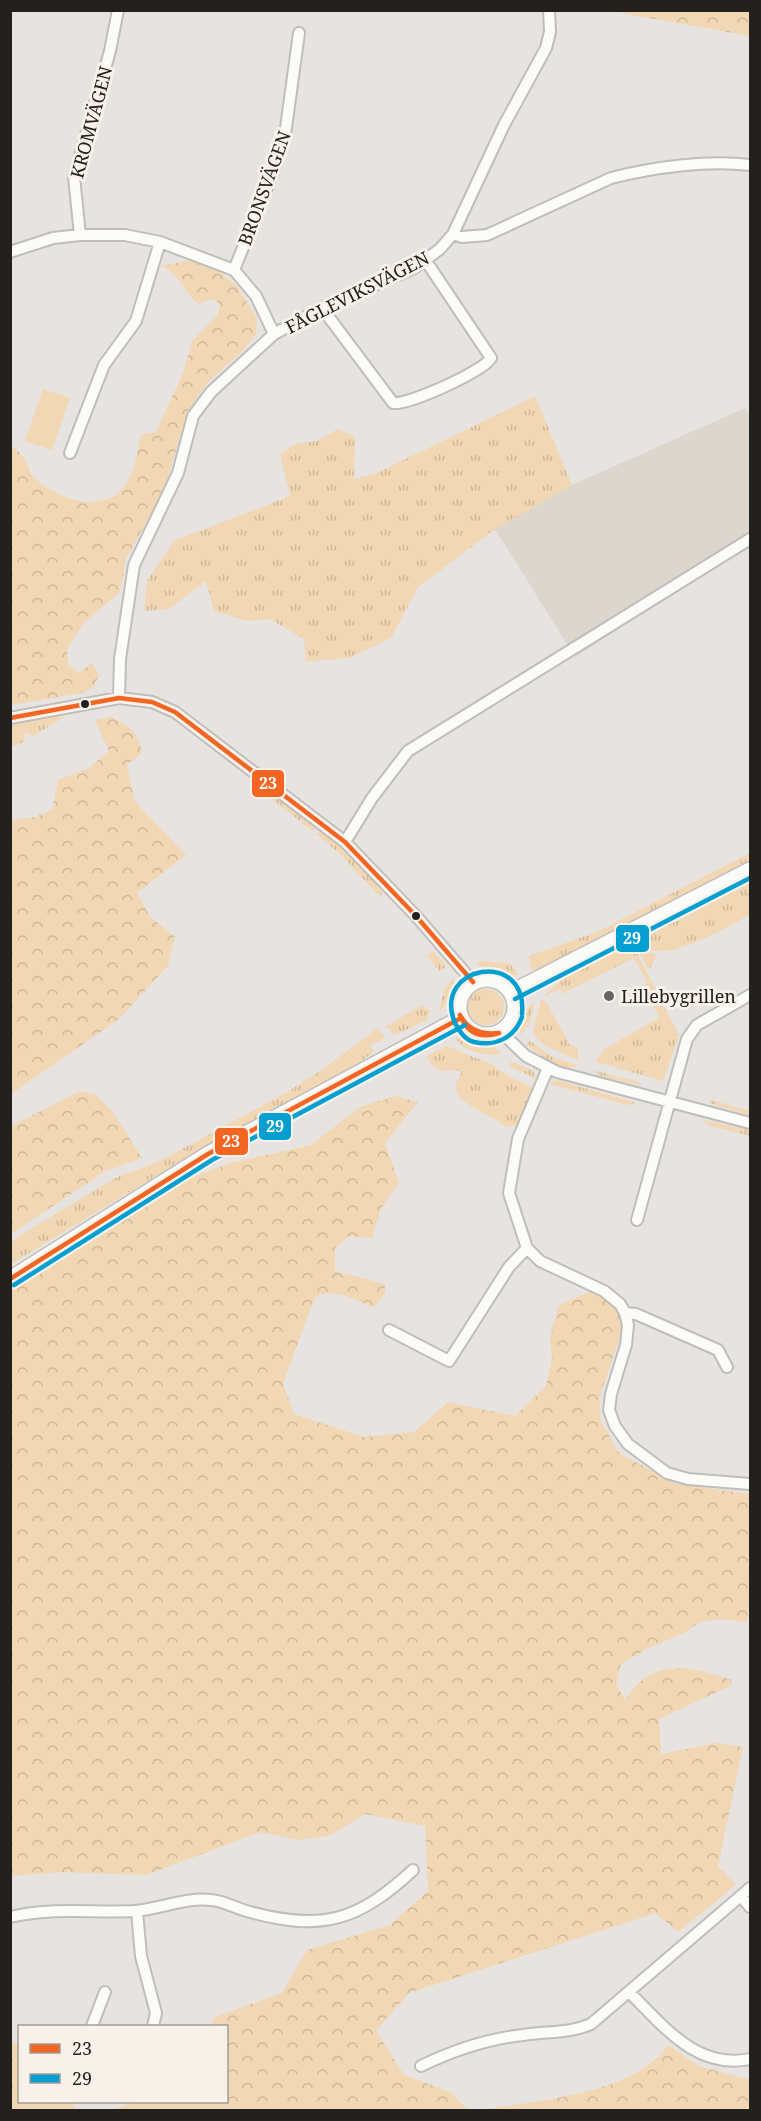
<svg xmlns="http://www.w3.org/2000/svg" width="761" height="2121" viewBox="0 0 761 2121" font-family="'Noto Serif',serif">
<defs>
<pattern id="grass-tufts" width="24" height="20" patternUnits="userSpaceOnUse" patternTransform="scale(1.5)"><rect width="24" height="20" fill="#f1d7b3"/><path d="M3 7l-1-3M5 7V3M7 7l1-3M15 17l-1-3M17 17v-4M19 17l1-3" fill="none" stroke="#ceb89a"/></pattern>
<pattern id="forest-crowns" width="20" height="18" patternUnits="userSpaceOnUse" patternTransform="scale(1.5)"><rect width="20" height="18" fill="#f1d7b3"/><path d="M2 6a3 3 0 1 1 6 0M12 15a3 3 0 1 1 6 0" fill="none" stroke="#ceb89a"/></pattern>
</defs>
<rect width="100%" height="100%" fill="#e6e3e0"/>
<!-- built -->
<path fill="#dcd6cd" d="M745,408L750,416V546L575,657L495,529L572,485Z"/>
<!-- grass -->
<path fill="url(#grass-tufts)" d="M535,396L572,485L495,529L418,587L391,638L349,658L306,662L304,639L270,619L247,621L214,611L206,581L169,609L144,611L147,581L174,541L290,496L280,454L295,444L317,441L338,429L355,437L354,479L375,474Z
M54,716L64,717L33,736L27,732L23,734L24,742L11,747V723Z
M264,787L317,826L312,831L258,788Z
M323,831L367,871L382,893L381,898L343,857L317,834Z
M750,853V860L550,965L532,971L529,956L597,932Z
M750,877V915C726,927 689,950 662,951C648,951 638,944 625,943Z
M624,947L637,953L679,1035L663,1081L596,1062L604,1049L659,1018L644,985L647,982L634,958L561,994V989L543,996L566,977Z
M433,951L447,966L439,971L427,956Z
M639,951L657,954L650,969H648Z
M484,961L509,963L519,975C504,978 487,973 476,962Z
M453,978L454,993L439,1013L444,990Z
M468 1007a18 18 0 1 1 36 0a18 18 0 1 1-36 0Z
M541,999L547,1003L569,1044L578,1048V1060C563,1053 542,1048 533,1033Z
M535,1000L530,1023L520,1035V1018Z
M422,1005L430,1011L427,1020L393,1036L390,1029L385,1027Z
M378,1028L385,1038L370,1045L374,1052L350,1069L179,1162L11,1264V1242L24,1233L117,1177L156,1163L282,1095L322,1070Z
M455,1037C474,1037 487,1042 502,1053C489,1058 461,1051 455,1037Z
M530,1041L552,1057L577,1065L569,1069L549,1062L526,1044Z
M447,1046L491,1064L512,1078L534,1088L518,1125L507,1127L460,1099L455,1086L462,1071C446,1068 436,1078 427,1056Z
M511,1061L533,1071L536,1079L510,1066Z
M596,1071L639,1082L641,1085L601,1077Z
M556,1080L636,1103L628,1105L549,1084Z
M711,1100L750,1111V1115L709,1103Z
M703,1120L750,1130V1136L707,1125Z"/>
<!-- forest -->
<path fill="url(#forest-crowns)" d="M610,11H750V36Z
M192,260L216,269L237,286L257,318L256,334L243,351L209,381L188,411L164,490L126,559L120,592L83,624L67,649L68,664L79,673L92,663L99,675L94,687L82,693L11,705L10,445C15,449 21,453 24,458C28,463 28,470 32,475C52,497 96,514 120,491C135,476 137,453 141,434L156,432L183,373L192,341L217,316L220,305L217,301L210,299L199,304C186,296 180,274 161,266Z
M110,717C129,725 139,732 142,753L127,765L135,802L186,855L137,893L150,917L175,937L168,966L118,1020L11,1094V820L35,817L52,810L58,780L89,768L109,751L95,720Z
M80,1091L95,1094L112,1111L142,1158L104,1172L11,1234V1126Z
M395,1096L418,1102L385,1143L399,1183L381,1208L372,1238L349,1236L335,1248V1271L385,1284V1293L374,1308C355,1300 334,1287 315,1297L283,1383L294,1414L364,1437L414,1432L448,1402L515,1416L546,1386L552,1358L550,1336L559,1305L591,1291L615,1306L624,1324L600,1396V1419L619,1453L676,1484L750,1494V1599L747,1622L719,1619L700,1622L684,1633L647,1649L621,1664L616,1684L625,1699C631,1692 637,1683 645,1678C669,1660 706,1671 731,1680L732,1685L659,1719L661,1754L717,1743L743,1747L718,1866L736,1885L678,1932L656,1913L409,1993L376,2031L404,2075L450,2092L468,2110H112L135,2102H226V2026H211L215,2017L282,1993L307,1950L390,1925L428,1891L425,1826L365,1814L329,1836L298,1840L261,1832L146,1875L62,1872L11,1876V1291L45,1259L163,1189L230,1163L311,1145L360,1107Z
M10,2042L19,2044L20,2102H72L76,2110H11Z
M668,2045L699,2066L750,2080V2110H482C538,2100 634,2095 668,2045Z"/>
<!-- pitch -->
<path fill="#f1d7b3" d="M43,389L70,398L52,450L25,441Z"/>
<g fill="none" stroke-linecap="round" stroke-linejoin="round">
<!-- street casing -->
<g stroke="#c0bebb" stroke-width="14">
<path id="street" d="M453,234L462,237L487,235L611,178C654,167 707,160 750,165
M80,235L74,177L110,51L118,10
M10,252L53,238L80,235H125L160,242L234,270L256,296L274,334
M234,270L273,173L285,135L299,33
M322,308L393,403C409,405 484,371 491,358L426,261
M70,453L104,365L136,321L160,242
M119,698L120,659L134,565L178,473L193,416L211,392L274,334L322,308L414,268L440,249L453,234L504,125L546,48L550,32L549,10
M10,718L119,698L152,702L175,712L345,842L416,916L473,982
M345,842L372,798L408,751L750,539
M501,1032L526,1056L557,1072L750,1123
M548,1068L518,1139L509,1193L527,1248L540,1261L604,1291L620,1304L625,1313L628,1325L626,1345L611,1394L609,1410L615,1426L628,1444L667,1473L688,1479L750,1484
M637,1220L687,1039L697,1025L750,995
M625,1313L636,1314L718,1350L727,1367
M389,1330L449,1361L509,1267L527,1248
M741,1896L750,1907
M137,1911L141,1956L156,2013L153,2026
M10,1917C50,1907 93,1913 134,1911C160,1909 186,1897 211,1900C225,1901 237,1909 250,1912C323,1932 359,1920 413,1870
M629,1992C664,2026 696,2070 750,2059
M92,2026L105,1992
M421,2066C454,2050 486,2039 523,2035C547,2031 568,2034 591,2024L750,1888"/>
</g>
<!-- secondary casing -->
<g stroke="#c0bebb" stroke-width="18">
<path id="secondary" d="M459 1007a28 28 0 1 1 56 0a28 28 0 1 1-56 0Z
M512,992L750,870
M10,1279L208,1154L461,1018"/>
</g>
<!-- street -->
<use href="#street" stroke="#fbfbfa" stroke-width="10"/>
<!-- secondary -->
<use href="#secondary" stroke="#fbfbfa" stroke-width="15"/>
<!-- bus-1 casing -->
<g stroke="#f7f1ea" stroke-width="9">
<path id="bus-1" d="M10,718L119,698L152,702L175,712L345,842L416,916L473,982
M460,1015C468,1030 483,1035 499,1033
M460,1015C467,1033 480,1039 499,1033
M10,1279L208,1154L461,1018"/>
</g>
<!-- bus-2 casing -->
<g stroke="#f7f1ea" stroke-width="9">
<path id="bus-2" d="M515,999L750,878
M522,1017C515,1037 496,1047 474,1042C465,1040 459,1031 455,1023C431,965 528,948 522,1014
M14,1285L212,1160L465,1025"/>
</g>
<!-- bus-1 -->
<use href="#bus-1" stroke="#f26522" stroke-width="4.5"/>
<!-- bus-2 -->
<use href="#bus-2" stroke="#05a0d1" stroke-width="4.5"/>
</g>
<!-- markers -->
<g fill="#23211e" stroke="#f7f1ea" stroke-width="2">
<circle cx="85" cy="704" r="5"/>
<circle cx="416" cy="916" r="5"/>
</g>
<circle fill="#676562" stroke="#f7f1ea" stroke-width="2" cx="609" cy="996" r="6"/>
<g text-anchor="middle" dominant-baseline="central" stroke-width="6" stroke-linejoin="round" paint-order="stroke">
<!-- street labels -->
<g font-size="18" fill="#23211e" stroke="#f7f1ea">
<text transform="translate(91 122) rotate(-75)">KROMVÄGEN</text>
<text transform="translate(264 188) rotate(-70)">BRONSVÄGEN</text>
<text transform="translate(357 292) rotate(-27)">FÅGLEVIKSVÄGEN</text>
</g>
<!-- poi labels -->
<g font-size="18" fill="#23211e" stroke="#f7f1ea" text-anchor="start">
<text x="621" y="996">Lillebygrillen</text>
</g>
</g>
<g stroke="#f7f1ea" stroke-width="2">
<rect x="251" y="769" width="34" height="29" rx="6" fill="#f26522"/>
<rect x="615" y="924" width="35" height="29" rx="6" fill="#05a0d1"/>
<rect x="258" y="1112" width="34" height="29" rx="6" fill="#05a0d1"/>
<rect x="214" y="1127" width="35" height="29" rx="6" fill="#f26522"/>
</g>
<g font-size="16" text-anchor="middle" font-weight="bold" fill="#fff">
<text x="268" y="789">23</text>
<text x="632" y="944">29</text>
<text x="275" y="1132">29</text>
<text x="231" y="1147">23</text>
</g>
<!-- border -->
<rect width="761" height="2121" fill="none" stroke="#23211e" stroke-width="24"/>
<!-- legend -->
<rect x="18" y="2025" width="210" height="78" fill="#f7f1ea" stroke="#a29e98" stroke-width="1.5"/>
<rect x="30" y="2044" width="30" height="9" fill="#f26522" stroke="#a29e98" stroke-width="1.5"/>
<text x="72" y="2055" font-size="18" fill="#23211e">23</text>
<rect x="30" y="2074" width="30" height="9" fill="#05a0d1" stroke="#a29e98" stroke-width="1.5"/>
<text x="72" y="2085" font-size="18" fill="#23211e">29</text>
</svg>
